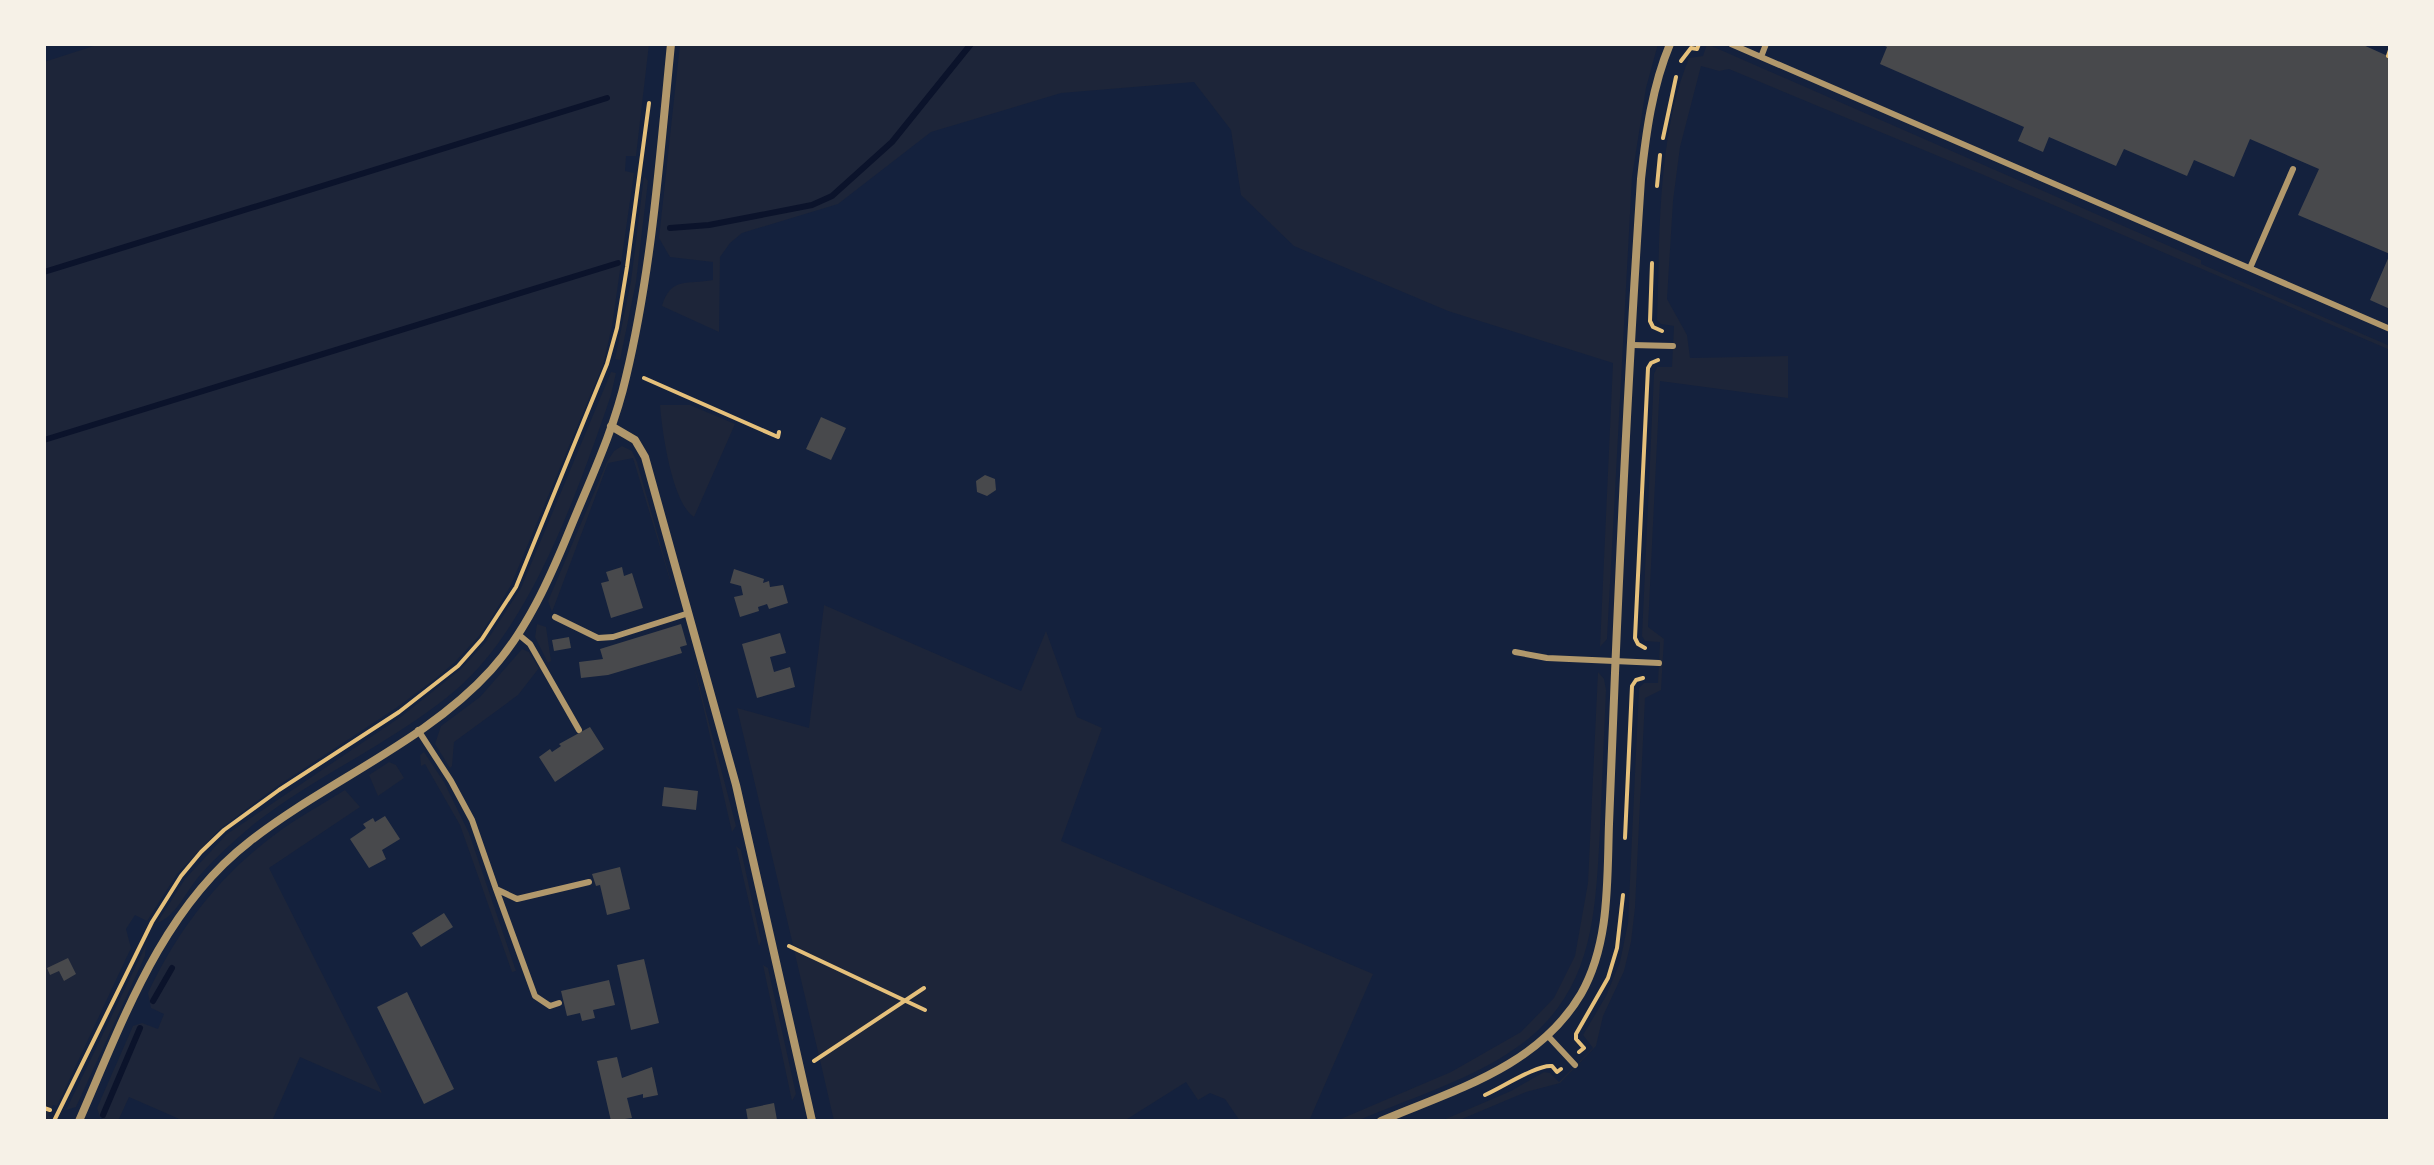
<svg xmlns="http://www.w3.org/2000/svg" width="2434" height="1165" viewBox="0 0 2434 1165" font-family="Arial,sans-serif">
<rect width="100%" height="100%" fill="#14213d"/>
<!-- green -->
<path fill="#1d2539" d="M100,44H649L636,156H626L625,171L634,173L612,326L603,365L511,585L492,617L479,636L455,662L435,679L396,708L276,787L221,828L177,874L147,921L135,915L126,929L131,948L57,1106L53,1105L48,1115L51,1118L50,1121H44V62Z
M680,44H1658L1646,88L1632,177L1607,639L1600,647L1613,363L1448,311L1294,246L1241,195L1231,130L1194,82L1061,93L931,132L838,204L742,233L730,243L720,257L719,332L662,306C671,276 687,285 713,280V262L670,257L659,238Z
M1707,44L2201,260V264L2390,346V350L1979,173L1729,69L1719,71L1701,66L1680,147L1673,201L1667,299L1687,335L1690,358L1788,356V398L1660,381L1648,627L1664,639L1661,690L1645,698L1635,908L1631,942L1624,971L1603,1016L1596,1046L1560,1083L1526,1092L1457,1121H1441L1511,1091L1544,1072L1550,1073L1559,1082L1593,1048L1583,1035L1606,996L1620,962L1628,923L1639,688L1644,683H1658L1660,642L1645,641L1642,636L1654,374L1657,367H1672L1674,326L1661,324L1657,320C1660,237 1657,136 1689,58L1703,56Z
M644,176L648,181L636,282L620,360L615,359L631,281Z
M611,372L616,373L611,395C580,486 531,626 457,689C395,742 318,774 254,824C235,840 217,856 201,874C187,889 177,916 157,923L185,879L227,834L402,716L461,669L486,642L521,588Z
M660,405H690L735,424L694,517C672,503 662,431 660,405Z
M622,446L632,451L637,462L677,603L633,458L608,463L552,612L548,601L607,462L614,451Z
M824,605L1021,691L1046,631L1077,717L1102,728L1061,841L1373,974L1309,1121H1240L1225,1099L1210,1093L1198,1100L1186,1082L1124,1121H834L820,1060L824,1057L823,1053L819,1056L794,950L801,952L800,948L793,945L737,708L809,728Z
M537,624L546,627L551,661L548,663L535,637Z
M522,649L529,652L539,668L518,695L454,742L452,766L450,768L435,744L441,726L480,697Z
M693,662L736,826L732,832Z
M1598,672L1604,679L1606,690C1604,736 1602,783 1600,830C1595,921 1593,1000 1507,1054C1466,1081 1403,1101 1357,1121H1336L1451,1072L1521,1032L1554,998L1575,956L1588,883Z
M424,752L444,782L469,833L516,971L512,972L460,825L425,764L421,766L420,755Z
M389,762L396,765L404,778L378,796L369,775Z
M345,790L360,807L269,868L382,1093L300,1057L272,1121H184L129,1097L118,1121H106L100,1117L97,1108L133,1026L142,1023L158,1029L164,1014L151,1008L148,993C177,931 218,877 273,836C295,819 321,805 345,790Z
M736,846L741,850L761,941L759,946Z
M146,945L145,956L76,1107L66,1110Z
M763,965L768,968L796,1094L792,1101Z"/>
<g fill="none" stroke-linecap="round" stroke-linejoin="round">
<!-- stream -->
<path stroke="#0b132b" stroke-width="6" d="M670,228L709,225L812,205L832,196L892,142L971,44
M44,272L607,98
M44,440L618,263
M153,1001L172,968
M103,1115L140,1028"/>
</g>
<!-- building -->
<path fill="#48494c" d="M1881,44H2361L2390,57V309L2370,300L2390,254L2298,215L2319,169L2250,139L2234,177L2194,160L2187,176L2124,149L2116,166L2049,137L2043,152L2018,141L2024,127L1880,64L1887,47Z
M821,417L846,428L831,460L806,449Z
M985,475L995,479L996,490L987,496L977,492L976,481Z
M622,567L624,576L632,573L643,608L611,618L601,583L609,581L606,572Z
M734,569L764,579L763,583L769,581L770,587L783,585L788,603L769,609L767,604L758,607L759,611L740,617L734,597L743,595L741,586L730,583Z
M681,624L687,645L680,647L682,653L608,675L581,678L579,662L603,659L600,649Z
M780,633L786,653L770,657L774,672L790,667L795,687L757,698L742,644Z
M569,637L571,648L554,651L552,640Z
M590,727L604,749L555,782L539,757L550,749L552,752L561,746L559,744Z
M664,787L698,791L696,810L662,806Z
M385,816L400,839L382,850L386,859L369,868L350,839L366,828L363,824L373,818L375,822Z
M620,867L630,909L607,915L600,885L596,886L592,874Z
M444,913L453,927L421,947L412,933Z
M68,958L76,974L64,981L59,971L50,975L47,968Z
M644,959L659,1023L631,1030L617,965Z
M609,980L615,1005L593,1010L595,1018L582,1021L580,1013L567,1016L561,991Z
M407,992L454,1089L424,1104L377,1007Z
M617,1057L622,1078L652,1067L658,1095L643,1098V1094L627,1098L632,1118L611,1121L597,1061Z
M774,1103L777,1120L748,1121L746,1109Z"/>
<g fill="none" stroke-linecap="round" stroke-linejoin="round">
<!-- path -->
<path stroke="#e5c07b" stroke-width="4" d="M2388,56L2390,50
M1681,61L1691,48L1697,49L1699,44
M1663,138L1676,77
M1657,186L1660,155
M1652,263L1650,321L1653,327L1662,331
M644,378L778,437L779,432
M1645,648L1638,644L1635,638L1648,368L1651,363L1658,360
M1625,838L1632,686L1636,680L1643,678
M789,946L925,1010
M1579,1052L1584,1048L1576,1039V1034L1608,978L1617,948L1623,895
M814,1061L924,988
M1485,1095C1501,1088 1538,1064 1552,1066L1557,1072L1561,1069
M44,1108L50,1110
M54,1121L152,922L181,876L201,852L224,830L279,790L399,712L458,666L482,639L516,587L607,364L617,328L627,267L649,103"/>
<!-- service -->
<path stroke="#b1986c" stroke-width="6" d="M1731,44L2390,329
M1761,57L1766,44
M2250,268L2293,169
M1632,345L1673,346
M555,617L598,638L613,637L689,613
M518,634L530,644L579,730
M1515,652L1547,658L1659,663
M418,730L451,781L472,820L496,889L517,899L589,882
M496,889L535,996L550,1006L559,1003
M1548,1036L1575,1065"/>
<!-- minor -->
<path stroke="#b1986c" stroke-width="8" d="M611,426L635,440L645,457L736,785L812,1121
M79,1121C122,1023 161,910 249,842C325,782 426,742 491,670C527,630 550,578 570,529C590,480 614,430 626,377C652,269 660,155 671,44
M1381,1121C1454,1090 1538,1067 1581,994C1610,943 1607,881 1609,824C1611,773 1613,723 1615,673C1622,508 1630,343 1641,179C1646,133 1652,87 1670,44"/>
</g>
<!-- border -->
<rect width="2434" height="1165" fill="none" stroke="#f6f1e7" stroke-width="92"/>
</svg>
